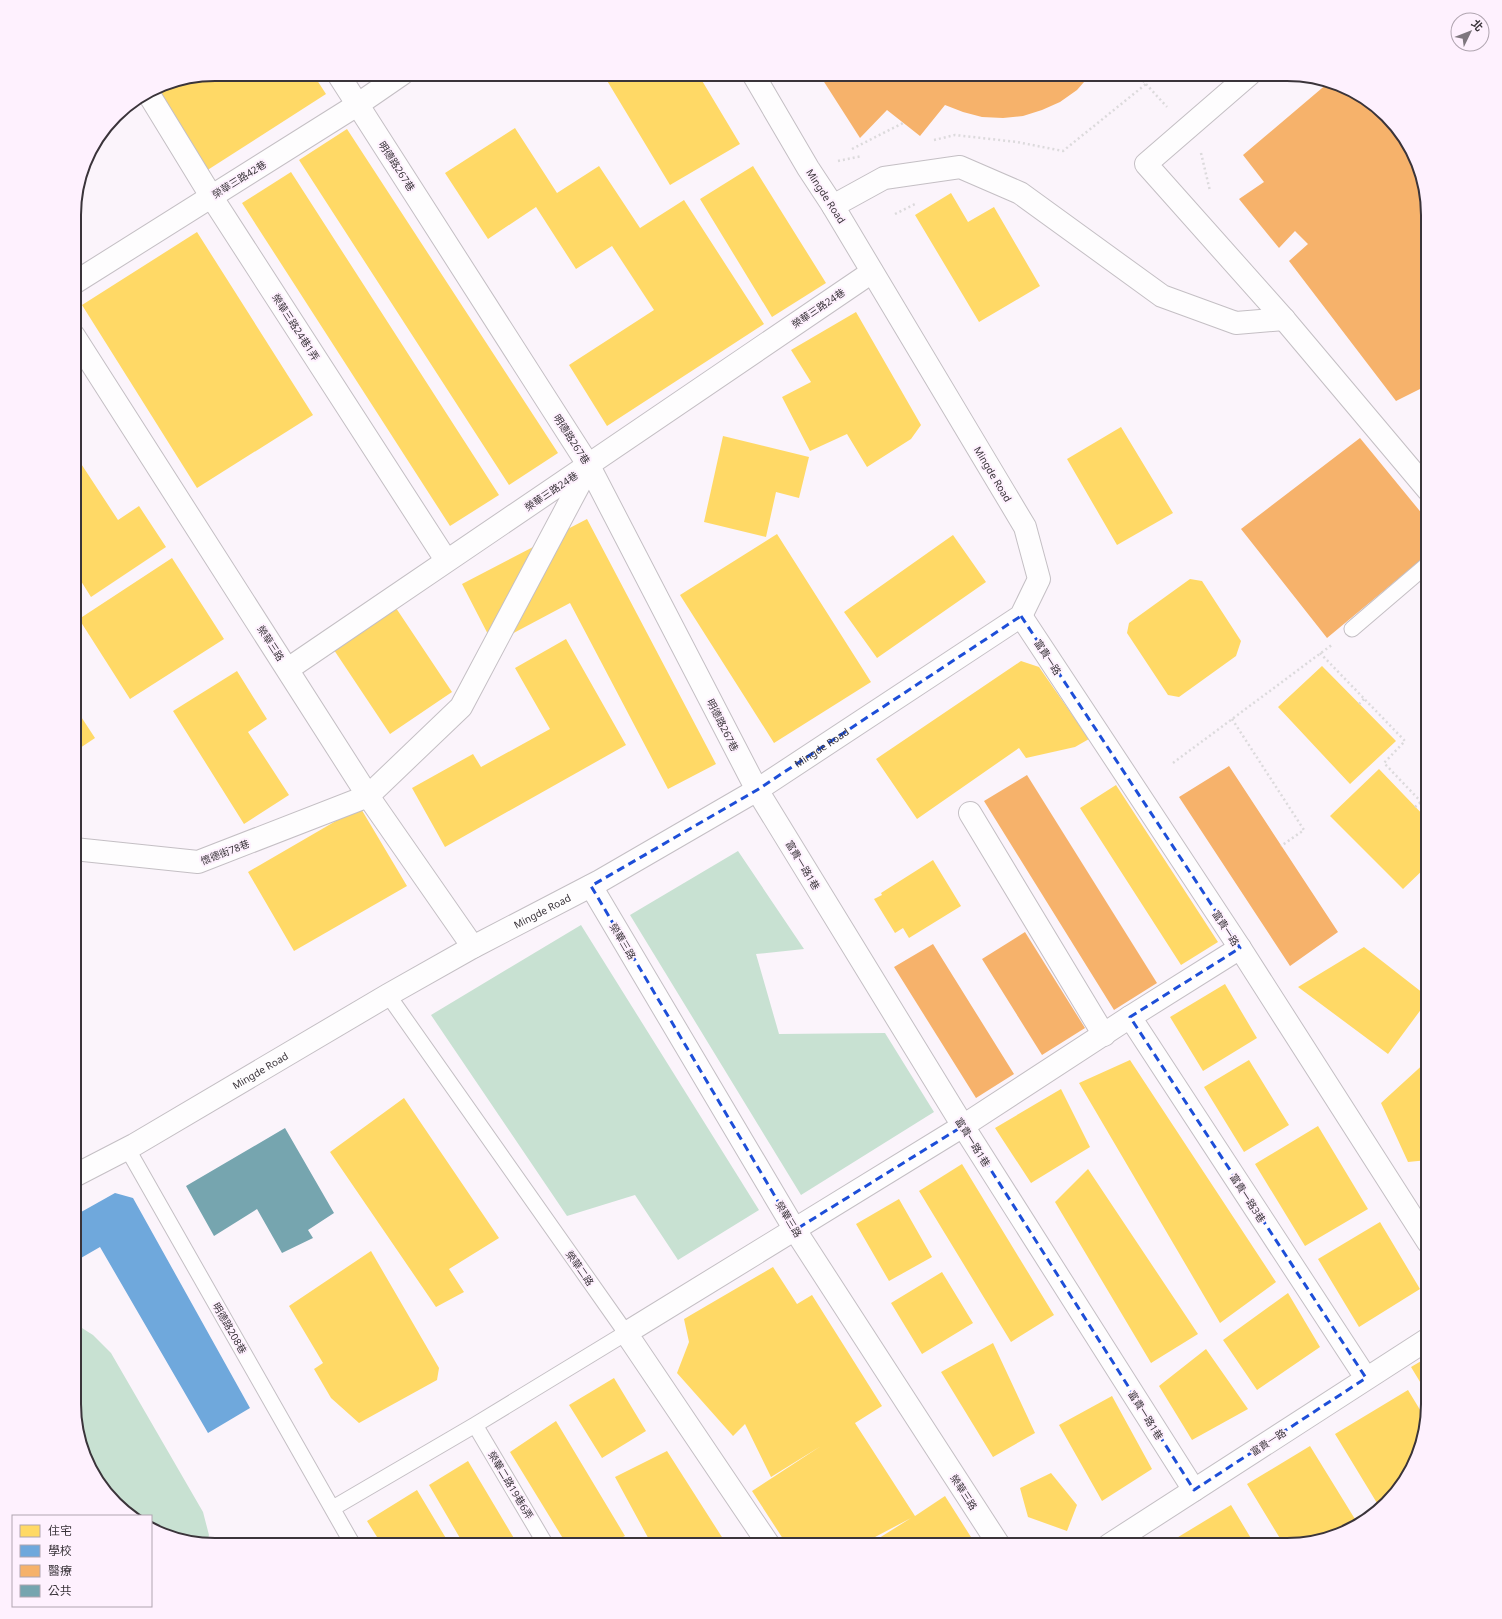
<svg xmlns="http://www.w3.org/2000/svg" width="1502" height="1619" viewBox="0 0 1502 1619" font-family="'Noto Sans','Noto Sans TC',sans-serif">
<rect width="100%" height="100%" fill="#fbf4fb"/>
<!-- green -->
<path fill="#c8e1d2" d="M738,851L804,949L756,954L779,1034L885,1033L934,1112L801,1195L630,915Z
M581,925L759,1210L678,1260L635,1195L567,1216L431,1015Z
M74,1323L93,1335L111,1353L203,1512L209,1535L207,1543L152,1530L151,1529V1516H135L103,1490L82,1450L74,1404Z"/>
<!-- homes -->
<path fill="#ffd966" d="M215,74H313L326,94L206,171L153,90L161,85Z
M603,74H698L740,144L670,185Z
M515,128L557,193L599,166L640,228L684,200L764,324L607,426L569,365L654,310L612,246L576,269L536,207L488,239L445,173Z
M347,129L558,453L509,485L299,160Z
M753,166L826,283L772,317L700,199Z
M291,172L499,495L450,526L242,203Z
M951,193L968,222L994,207L1040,286L979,322L915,215Z
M197,232L313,415L197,488L82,305Z
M856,312L921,425L911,439L867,467L847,434L810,451L782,397L811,382L791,350Z
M1121,427L1173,513L1117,545L1067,459Z
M723,436L809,457L799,498L776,492L766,537L704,522Z
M74,453L118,520L139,506L166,547L91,597L74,570Z
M587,519L716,764L668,789L570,603L493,644L462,584Z
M777,534L871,682L774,743L680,595Z
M953,535L986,582L877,658L844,612Z
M172,558L224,639L130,699L79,619Z
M1190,579L1202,581L1241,641L1236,656L1179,697L1168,695L1127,633L1129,623Z
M396,608L452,692L390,734L334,650Z
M566,639L626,745L445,847L412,788L473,754L481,767L550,729L515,668Z
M1021,661L1039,667L1089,739L1075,747L1026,758L1019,748L917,819L876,759Z
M1322,666L1396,741L1350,784L1278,707Z
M237,671L267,719L248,732L289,795L244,824L173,711Z
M74,706L95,738L74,752Z
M1379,769L1428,820V865L1403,889L1330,816Z
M1116,785L1218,942L1181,965L1080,808Z
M360,807L407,886L294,951L248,872Z
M933,860L961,906L909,938L903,928L895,933L874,899L882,895L881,893Z
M1364,947L1428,997V1000L1388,1054L1298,987Z
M1225,984L1257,1038L1203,1071L1170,1017Z
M1130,1060L1276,1282L1220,1323L1079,1083Z
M1249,1060L1289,1125L1244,1152L1204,1087Z
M1428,1060V1160L1408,1162L1381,1103Z
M1061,1089L1090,1147L1031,1183L995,1128Z
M404,1098L499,1238L449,1269L464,1292L436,1307L330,1152Z
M1318,1126L1368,1209L1305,1246L1255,1164Z
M962,1164L1054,1315L1011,1342L919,1191Z
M1088,1169L1198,1334L1151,1363L1055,1202Z
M899,1199L932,1257L889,1281L856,1224Z
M1380,1222L1420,1289L1359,1327L1318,1259Z
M371,1251L439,1368L437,1380L359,1423L331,1398L314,1369L323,1363L289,1306Z
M773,1267L797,1304L812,1295L882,1406L855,1423L915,1516L945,1496L976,1545H868L911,1518L860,1545H787L752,1491L821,1446L771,1477L745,1424L733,1436L677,1373L689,1342L684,1319Z
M942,1272L973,1323L922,1354L891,1303Z
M1288,1293L1320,1347L1257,1390L1223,1340Z
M993,1343L1035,1433L993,1457L941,1372Z
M1206,1349L1248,1409L1192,1440L1159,1386Z
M1428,1357V1395L1411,1367Z
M614,1378L646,1431L602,1458L569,1405Z
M1408,1390L1425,1418L1413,1467L1380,1508L1335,1434Z
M1112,1396L1152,1469L1102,1501L1059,1425Z
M556,1421L625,1536L607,1545H567L510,1452Z
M1310,1446L1358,1524L1333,1537L1284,1545L1247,1484Z
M667,1451L727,1545H652L615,1477Z
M468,1461L518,1545H464L429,1485Z
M1051,1473L1077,1505L1067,1531L1028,1517L1020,1488Z
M417,1490L450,1545H382L367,1521Z
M1231,1505L1255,1545H1172L1170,1542Z"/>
<!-- schools -->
<path fill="#6fa8dc" d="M115,1193L133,1198L250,1408L208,1433L100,1247L74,1262V1216Z"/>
<!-- health -->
<path fill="#f6b26b" d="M819,74H1091L1077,90L1060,102L1042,110L1023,116L1003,118L982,117L963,112L945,105L920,136L887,110L860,138Z
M1328,83L1350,89L1399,129L1420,169L1428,215V385L1396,401L1289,261L1308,244L1295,231L1279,248L1239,199L1264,182L1243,155Z
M1360,438L1428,521V554L1327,638L1241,529Z
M1229,766L1338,932L1290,966L1179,797Z
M1027,775L1157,983L1114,1010L984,801Z
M1025,932L1085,1028L1042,1055L982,959Z
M933,944L1014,1074L976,1098L894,967Z"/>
<!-- public -->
<path fill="#76a5af" d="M285,1128L334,1213L308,1230L313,1238L282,1253L257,1209L214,1236L186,1186Z"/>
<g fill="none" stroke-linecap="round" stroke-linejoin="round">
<!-- lane casing -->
<g stroke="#c4bfc4" stroke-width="17">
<path id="lane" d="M1352,629L1428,564
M127,1148L353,1545
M475,1425L546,1545
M333,1508L475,1425L626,1333L388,995"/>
</g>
<!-- street casing -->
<g stroke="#c4bfc4" stroke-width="24">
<g id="street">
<path d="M338,74L589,466L757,790L963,1126L1194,1490"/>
<path d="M1250,74L1146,164L1284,319L1428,490"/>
<path d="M148,93L211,196L446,560"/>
<path d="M833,206L884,178L960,167L1020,193L1162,296L1236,323L1284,319"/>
<path d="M74,283L357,105L402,74"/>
<path d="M74,336L368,796L473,947"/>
<path d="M1021,616L1240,948L1428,1242"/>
<path d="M288,669L872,272"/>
<path d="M970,813L1104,1035"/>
<path d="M74,849L198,862L368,796L461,707L589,466"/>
<path d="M591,886L795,1230L999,1545"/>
<path d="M1130,1017L1366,1378"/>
<path id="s1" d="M74,1176L134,1145L388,995L473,947L600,881L757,790L1021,616L1039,579L1025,527L833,206L808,168L753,74"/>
<path d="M769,1545L626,1333L963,1126L1130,1017L1240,948"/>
<path d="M1109,1545L1428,1339"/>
</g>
</g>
<!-- path -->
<path stroke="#dcdadc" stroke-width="2.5" stroke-dasharray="2 3" stroke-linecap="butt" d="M1278,80L1286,74
M1146,84L1167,107
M934,140L955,135L1017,142L1063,151L1146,84L1137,74
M852,149L903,123
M1201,153L1210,191
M838,161L862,156
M895,214L915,204
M1320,653L1405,741L1384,763L1428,809
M1359,704L1364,699
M1232,719L1304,830L1281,846
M1173,763L1333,644
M1415,807L1421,802"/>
<!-- lane -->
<use href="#lane" stroke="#fefdfe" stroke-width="15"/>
<!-- street -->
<use href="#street" stroke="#fefdfe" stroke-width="22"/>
</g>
<!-- marked area -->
<path fill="none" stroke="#1d4ed8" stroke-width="3" stroke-dasharray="8 5" stroke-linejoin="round" d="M1021,616L1240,948L1130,1017L1366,1378L1194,1490L963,1126L795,1230L591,886L757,790Z"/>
<g text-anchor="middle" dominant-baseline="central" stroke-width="4" stroke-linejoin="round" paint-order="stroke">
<!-- street labels -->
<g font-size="10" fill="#3a343a" stroke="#fef1fe">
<text transform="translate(397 166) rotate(57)">明德路267巷</text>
<text transform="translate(239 179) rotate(-32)">榮華三路42巷</text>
<text transform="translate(826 196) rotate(57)">Mingde Road</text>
<text transform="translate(818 308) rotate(-34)">榮華三路24巷</text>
<text transform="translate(296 327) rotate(57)">榮華三路24巷1弄</text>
<text transform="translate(572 439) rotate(57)">明德路267巷</text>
<text transform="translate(993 474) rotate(59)">Mingde Road</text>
<text transform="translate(551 491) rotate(-34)">榮華三路24巷</text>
<text transform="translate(271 643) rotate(57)">榮華三路</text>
<text transform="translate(1048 657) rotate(57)">富貴一路</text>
<text transform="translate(723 725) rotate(63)">明德路267巷</text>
<text stroke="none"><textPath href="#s1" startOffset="862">Mingde Road</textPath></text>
<text transform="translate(225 852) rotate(-21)">懷德街78巷</text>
<text transform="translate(803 865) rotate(59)">富貴一路1巷</text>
<text stroke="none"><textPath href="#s1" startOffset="538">Mingde Road</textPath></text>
<text transform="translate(1226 928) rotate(57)">富貴一路</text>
<text transform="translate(623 941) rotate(59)">榮華三路</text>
<text stroke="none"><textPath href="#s1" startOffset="214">Mingde Road</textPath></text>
<text transform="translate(973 1142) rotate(58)">富貴一路1巷</text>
<text transform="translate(1248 1198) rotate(57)">富貴一路3巷</text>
<text transform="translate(789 1219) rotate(59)">榮華三路</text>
<text transform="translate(580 1268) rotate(55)">榮華二路</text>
<text transform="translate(230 1328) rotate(60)">明德路208巷</text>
<text transform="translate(1146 1415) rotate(58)">富貴一路1巷</text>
<text transform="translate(1268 1442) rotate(-33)">富貴一路</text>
<text transform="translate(511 1485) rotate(59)">榮華二路19巷6弄</text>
<text transform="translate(964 1492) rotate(57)">榮華三路</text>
</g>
</g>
<!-- crop -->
<path d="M0 0H1502V1619H0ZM215 81H1287A134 134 0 0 1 1421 215V1404A134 134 0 0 1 1287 1538H215A134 134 0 0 1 81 1404V215A134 134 0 0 1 215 81Z" fill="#fef1fe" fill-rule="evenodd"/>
<path fill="none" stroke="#3a343a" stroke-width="2" d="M215 81H1287A134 134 0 0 1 1421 215V1404A134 134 0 0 1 1287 1538H215A134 134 0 0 1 81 1404V215A134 134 0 0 1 215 81Z"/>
<!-- legend -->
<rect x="12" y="1515" width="140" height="92" fill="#fef1fe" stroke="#b0a5b0"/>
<rect x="20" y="1525" width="20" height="12" fill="#ffd966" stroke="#b0a5b0"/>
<text x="48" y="1535" font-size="12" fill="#3a343a">住宅</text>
<rect x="20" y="1545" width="20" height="12" fill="#6fa8dc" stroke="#b0a5b0"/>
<text x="48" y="1555" font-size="12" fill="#3a343a">學校</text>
<rect x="20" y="1565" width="20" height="12" fill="#f6b26b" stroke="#b0a5b0"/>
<text x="48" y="1575" font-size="12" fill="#3a343a">醫療</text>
<rect x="20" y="1585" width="20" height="12" fill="#76a5af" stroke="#b0a5b0"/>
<text x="48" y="1595" font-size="12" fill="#3a343a">公共</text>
<!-- north arrow -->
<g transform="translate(1470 32) rotate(47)"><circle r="19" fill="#fef1fe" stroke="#b0a5b0"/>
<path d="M0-3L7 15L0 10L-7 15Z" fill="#7e777e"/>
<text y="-6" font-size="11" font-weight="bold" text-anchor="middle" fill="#3a343a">北</text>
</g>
</svg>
